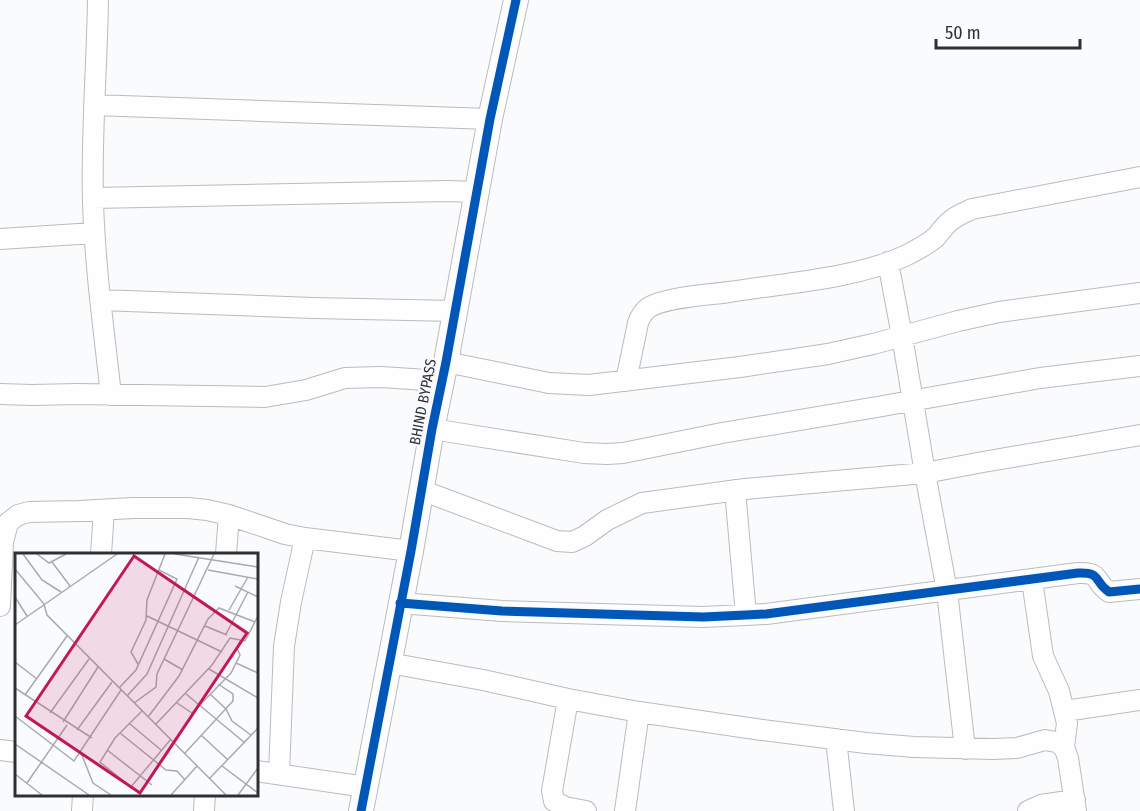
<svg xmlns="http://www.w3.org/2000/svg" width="1140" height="811" viewBox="0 0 1140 811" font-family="'Fira Sans Condensed',sans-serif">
<rect width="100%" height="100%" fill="#fafbfd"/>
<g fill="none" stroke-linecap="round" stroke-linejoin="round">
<!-- minor casing -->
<g stroke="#bbbbbd" stroke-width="22">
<path id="minor" d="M98,0C97,67 91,135 93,202C95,267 104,331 111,395
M94,105L490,119
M93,198L448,191L477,192
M0,239L94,233
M888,262L902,336L925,473L947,591L965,749
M100,300L313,308L455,311
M446,362L549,383L589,385L740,367L828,354L873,344L958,321L999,312L1140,293
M626,381L638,323C640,317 643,312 648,308C664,297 709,295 729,292C785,283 853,279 905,256C915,251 927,245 936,237C940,232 944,227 948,223C955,216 963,213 972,209L1140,177
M0,394L32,395L77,394L265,397L306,390L345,378L381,377L442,381
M432,429L584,453L607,454L623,453L722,433L877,407L1040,378L1140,366
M421,490L557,541L572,542L585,536L607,520L642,503L745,489L925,473L983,462L1140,435
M735,490L746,615
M101,554L104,510
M226,554L229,515
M1032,580L1043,656L1059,691L1067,723L1064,747
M400,603L502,611L703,617L746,615L766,614L1078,573C1102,572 1093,581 1109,592L1140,589
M0,606L3,542L8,523L18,515L29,512L79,511L133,508H188L207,510L229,515L285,534L305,538L411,551
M389,663L483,680L568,699L639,712L762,730L866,743L914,747L993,749L1017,748L1045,740L1056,742L1064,747L1068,758L1076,811
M568,699L552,791L554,801L565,807L586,811
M1065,711L1140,700
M836,739L844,811
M0,750L16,752
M256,771L366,787
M279,774L284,646L291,602L305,538
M82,811L83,794
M204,811L205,794
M625,811L639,712
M1028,811L1041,805L1075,800"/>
</g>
<!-- tertiary casing -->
<g stroke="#bbbbbd" stroke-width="26">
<path id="tertiary" d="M361,811L411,551L432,429L446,362L490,119L516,0"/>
</g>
<!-- minor -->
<use href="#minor" stroke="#fefeff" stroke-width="20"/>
<!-- tertiary -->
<use href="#tertiary" stroke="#fefeff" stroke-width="24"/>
<!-- cycleway casing -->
<g stroke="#f9fafe" stroke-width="13">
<path id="cycleway" d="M400,603L502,611L703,617L746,615L766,614L1078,573C1102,572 1093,581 1109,592L1140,589
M361,811L411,551L432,429L446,362L490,119L516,0"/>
</g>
<!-- cycleway -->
<use href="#cycleway" stroke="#0057b8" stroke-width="9"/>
</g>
<g text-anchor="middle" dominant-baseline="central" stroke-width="5" stroke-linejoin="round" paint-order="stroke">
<!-- street labels -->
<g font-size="15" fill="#2f3033" stroke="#f9fafe">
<text transform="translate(423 402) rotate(-79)">BHIND BYPASS</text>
</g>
</g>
<!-- overview -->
<g transform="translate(15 553)">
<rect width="243" height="243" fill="#fafbfd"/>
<path fill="none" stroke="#a9aaac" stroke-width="1.5" d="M8,1L27,27L46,39M22,1L34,10L51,1M160,1L243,14M37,9L55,33M0,16L29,51L32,62L211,242M193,17L243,26M220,33L243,44M0,44L12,63M214,57L233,24M132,63L207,99M0,72L102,1M190,73L212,82M211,81L233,39M149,106L168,117M0,109L22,126M221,110L243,120M123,111L116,99L131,67L132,47L150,1M194,116L243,145M0,135L77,185M104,135L121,117L162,26L144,17M171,141L230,190M195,141L211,156L217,168L236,182M10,142L52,83M112,143L132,121L184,4M119,150L141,134L142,121L199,1M162,150L177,160L216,120L225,102L222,95L225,88M35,160L74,106M0,163L59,208L106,137M133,164L164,123L193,66L204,55L240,69M48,169L83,114M115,171L146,197M141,171L197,112L215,85L230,88L243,63M62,177L97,129M105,180L151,217L162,218L170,227M186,182L213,207M0,191L74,242M92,197L137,232M66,200L78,230L96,242M170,200L218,148V141L203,131M207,213L243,240M0,221L27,242M194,226L243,175M12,230L52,172M115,235L156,186M126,242L85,209L100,185L127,158M156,242L182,213M223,242L243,215"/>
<path fill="#c2185b" fill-opacity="0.15" stroke="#c2185b" stroke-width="3" d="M119,3L232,80L125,240L11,163Z"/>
<rect width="243" height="243" fill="none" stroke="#2f3033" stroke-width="3"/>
</g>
<!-- scale -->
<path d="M936 39v9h144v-9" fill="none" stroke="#2f3033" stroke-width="3"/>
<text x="945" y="39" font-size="18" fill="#2f3033" stroke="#f9fafe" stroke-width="4.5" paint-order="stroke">50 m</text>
</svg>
